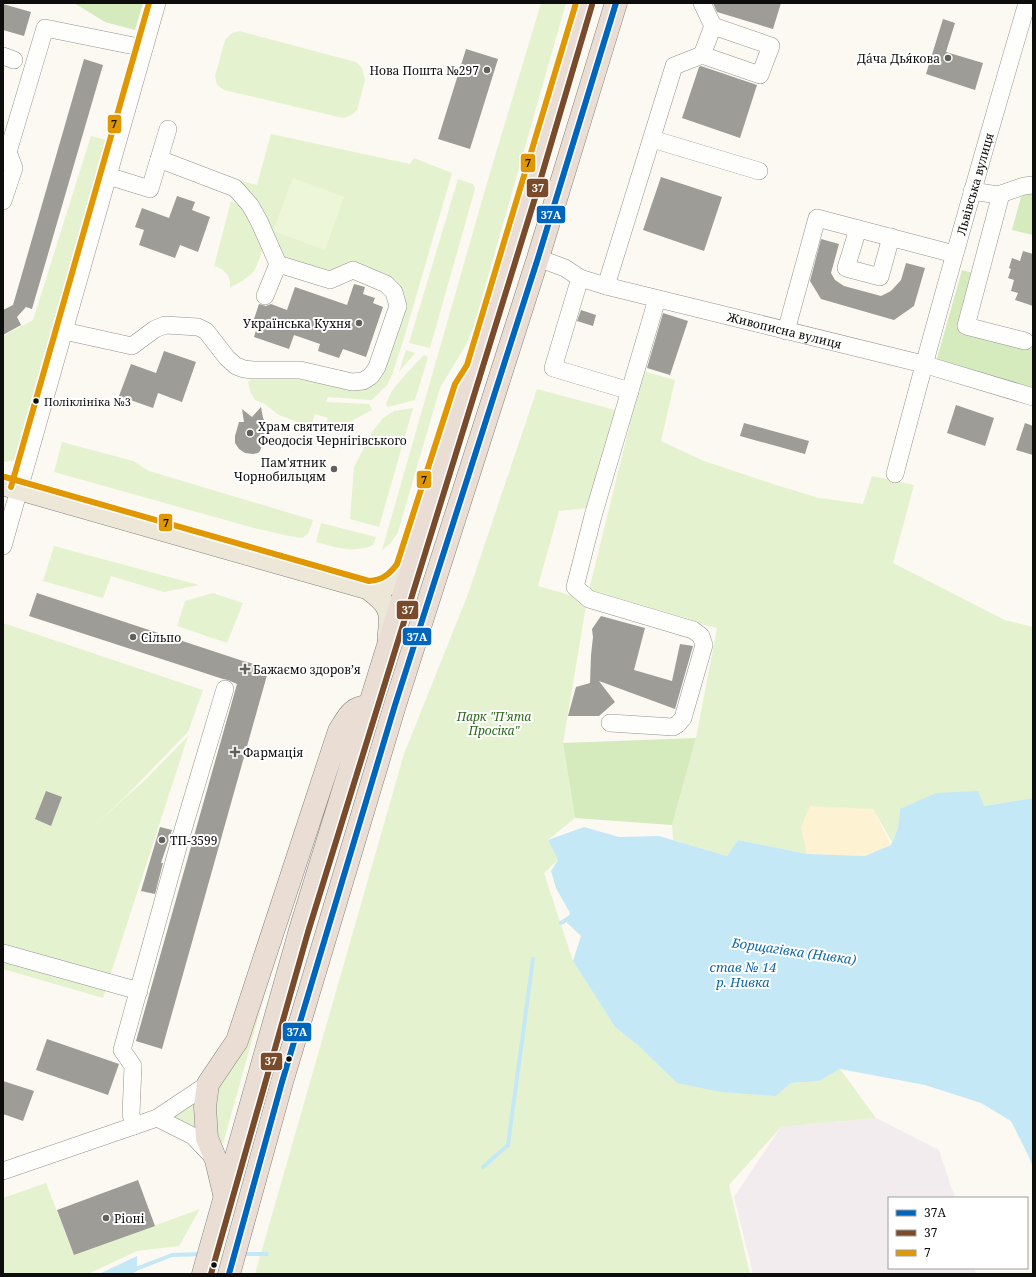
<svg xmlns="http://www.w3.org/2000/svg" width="1036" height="1277" viewBox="0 0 1036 1277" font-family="'Noto Serif',serif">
<rect width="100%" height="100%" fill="#fbf9f1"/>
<!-- industrial -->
<path fill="#f2ecef" d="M876,1118L939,1150L955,1198H889V1268H975L976,1274H753L734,1197L781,1127Z"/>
<!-- green -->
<path fill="#e5f2cf" d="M541,3H566L474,326L467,343L440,388L398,532L390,544L382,550L487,183Z
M239,31L356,62L362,68L365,80L357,110L352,115L343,118L224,90L217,85L215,76L225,40L232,33Z
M271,134L410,164L414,158L452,173L404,338L392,375L387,385L372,400L328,397L326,402L369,404L372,410L320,438L328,418L315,414L310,430L297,425L295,421L279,415L265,404L255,400L250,391L248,382L253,377L283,376L365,386L400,298L334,272L321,271L283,256L239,190L241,181L257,185Z
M91,136L113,142L21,460L3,462V336L33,320Z
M458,179L473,184L475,189L430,348L409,343Z
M231,201C246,207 263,232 262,249C262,253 256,269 253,272C250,277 236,284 230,288C231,276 226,270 214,266Z
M406,350L415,353L399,372Z
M424,355L428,357L415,400L388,407L386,405C389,389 412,368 424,355Z
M643,371L675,380L661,441L704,461L776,485L819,498L863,504L872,476L914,485L893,563L1005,620L1033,627V798L984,806L900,809L898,828L892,842L873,809L801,827L807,854L738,840L727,856L673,840L672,825L696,738L717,628L587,598Z
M537,389L619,411L589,508L559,511L538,586L587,600L563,743L575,818L548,840L558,860L544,873L573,961L615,1027L640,1047L776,1096L791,1083L819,1081L840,1069L876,1118L781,1127L729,1185L750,1274H255L404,754L468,594Z
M413,408L379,527L350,519L354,467L372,432L383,418L394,411Z
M62,442L133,461L149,471L313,520L308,534L302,538L289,536L254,528L54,472Z
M321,523L376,537L373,545C354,554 335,547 316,542Z
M54,546L199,585L164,592L111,576L103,598L43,581Z
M213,593L243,603L227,643L177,626L185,601Z
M3,623L203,690L188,732L128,794L96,824L146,779L188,736L103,998L3,969Z
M269,979L223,1144L217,1136L213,1099Z
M195,1103L197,1128L172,1116Z
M46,1183L74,1255L200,1209L179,1246L137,1251L88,1274H3V1198Z"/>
<!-- forest -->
<path fill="#d5eabd" d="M74,3H143L135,30L105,22Z
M1031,192H1033V235L1012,230L1021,197Z
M962,270L973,273L959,331L1033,348V391L936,362Z
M696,738L672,825L575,818L563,743Z"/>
<!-- sand -->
<path fill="#fdf2d1" d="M810,806L873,809L891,845L865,856L807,854L801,827Z"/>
<!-- pitch -->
<path fill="#eef6da" d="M293,178L344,197L325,250L273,231Z"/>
<!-- water -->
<path fill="#c5e8f7" d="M978,791L984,806L1033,798V1168L1029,1157L1011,1121L981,1103L925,1085L840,1069L819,1081L791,1083L776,1096L721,1092L677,1083L640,1047L615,1027L573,961L581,936L567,923L570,913L556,888L551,871L558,860L548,840L584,827L619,837L659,836L727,856L738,840L807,854L865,856L891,845L898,828L900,809L936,793Z
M137,1256V1271L132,1274H99Z"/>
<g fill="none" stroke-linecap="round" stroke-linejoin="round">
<!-- stream -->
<path stroke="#c5e8f7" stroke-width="4" d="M561,923L572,916
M483,1167L508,1145L533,959
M241,1254H267
M123,1274L172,1255L202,1254"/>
</g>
<!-- building -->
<path fill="#9e9c97" d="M713,3H781L773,29L717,12Z
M3,4L31,12L24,36L3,30Z
M943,19L955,23L946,52L983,63L975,90L926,74Z
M466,49L498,59L470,149L438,139Z
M84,59L103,65L32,309L26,307L17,317L21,325L3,335V310L13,305Z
M701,66L757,85L740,138L682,118L699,67Z
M661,177L722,197L704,251L643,230Z
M177,196L195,202L192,210L210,217L198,252L180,245L175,258L139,245L144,230L135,227L142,208L169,218Z
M821,239L839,244L831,273L835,280L844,286L881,296L891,291L901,280L906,263L925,268L914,306L894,320L821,299L810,281Z
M1023,251L1033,254V306L1015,300L1018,293L1011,291L1014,280L1008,278L1011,269L1009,268L1012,258L1020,261Z
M354,284L365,287L363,294L375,298L373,303L383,307L366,357L343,349L339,358L318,351L320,344L294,335L289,349L254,337L259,321L254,319L259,304L266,306L271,304L287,310L295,287L347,305Z
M581,310L596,315L593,326L577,321Z
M663,313L688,321L670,375L647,368Z
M164,351L196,362L182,402L158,393L153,408L119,396L131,364L156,373Z
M956,405L994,418L985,446L947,433Z
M261,407L263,418L267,425L264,433L266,434L260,451L258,453L253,454L245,453L239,449L235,443V436L239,422H244L242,409L252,417Z
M744,423L809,441L805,454L740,436Z
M1025,423L1033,426V455L1016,450Z
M37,593L243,661L269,668L162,1049L136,1041L237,684L228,680L223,679L29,616Z
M601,616L645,628L634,670L672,681L680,644L693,646L675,709L599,681L615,702L599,716H568L576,687L590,683L591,655L593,637L592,629Z
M46,791L62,797L51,826L35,819Z
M160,827L172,830L161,863H163L155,894L141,891Z
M47,1039L119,1064L108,1095L36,1070Z
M3,1081L34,1091L23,1121L3,1114Z
M138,1180L155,1226L74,1255L57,1210Z"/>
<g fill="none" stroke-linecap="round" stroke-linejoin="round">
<!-- minor casing -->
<g stroke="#949390" stroke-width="18">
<g id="minor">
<path d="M702,3L713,26L702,55"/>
<path d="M3,56L14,60"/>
<path d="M652,139L759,171"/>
<path d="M159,159L235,188L250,205L259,221L278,264"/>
<path d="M3,162L8,152L45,28L144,48"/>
<path d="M108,176L150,189L168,129"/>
<path d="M972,191L998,195L1024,186L1033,185"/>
<path d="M1001,194L966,326L1025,341"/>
<path d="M3,201L14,168L8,152"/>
<path d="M858,229L846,268L880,277L891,237"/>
<path id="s1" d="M538,258L565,268L580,278L606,286L923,364L1033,397"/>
<path d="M580,278L553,368L630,391"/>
<path d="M606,286L674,66L702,55L760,75L771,46L713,26"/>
<path d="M64,331L132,346L155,329L165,325L198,327L206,331L227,358L236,366L244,369L253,370H300L352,382L363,381L371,376L377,367L398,306L394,292L386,284L353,270L330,280L278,264L265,296"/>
<path d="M786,331L817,218L954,254"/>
<path id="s2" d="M895,474C936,316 981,160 1027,3"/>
<path d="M3,546L157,3"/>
<path d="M610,723L673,727L678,724L683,718L704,645L701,636L693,630L589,599L575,587L593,516L657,299"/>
<path d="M3,953L139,991"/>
<path d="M157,1118L193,1136L212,1156"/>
<path d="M134,1126L131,1114L133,1066L122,1050L180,840L225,689"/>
<path d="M3,1171L157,1118L208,1084"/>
</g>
</g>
<!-- major casing -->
<g stroke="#81817d" stroke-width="22">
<path id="major" d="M3,485L368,589C397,588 401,576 409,551
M368,589C389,605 392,610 388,637"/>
</g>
<!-- highway casing -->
<g stroke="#81817d" stroke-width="23">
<path id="highway" d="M225,1198L216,1160L207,1138L205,1107L208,1084L237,1041L339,731C348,717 351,707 369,706
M203,1274L300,930L527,196L584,3
M229,1274L282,1082L395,705L538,258L616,3"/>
</g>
<!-- minor -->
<use href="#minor" stroke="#fefefd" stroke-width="17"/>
<!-- major -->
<use href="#major" stroke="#ede7d8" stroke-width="21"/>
<!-- highway -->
<use href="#highway" stroke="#eaded4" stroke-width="22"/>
<!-- bus-1 casing -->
<g stroke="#fff" stroke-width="9">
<path id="bus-1" d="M229,1274L282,1082L395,705L538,258L616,3"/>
</g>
<!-- bus-2 casing -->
<g stroke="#fff" stroke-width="9">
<path id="bus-2" d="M211,1274L308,932L535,198L592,5"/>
</g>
<!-- bus-3 casing -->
<g stroke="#fff" stroke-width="9">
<path id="bus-3" d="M5,477L369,581C382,580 389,575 397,564L455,384L467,365L576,3
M11,487L149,3"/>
</g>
<!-- bus-1 -->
<use href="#bus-1" stroke="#0065bd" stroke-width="6"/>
<!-- bus-2 -->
<use href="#bus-2" stroke="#7a4b2a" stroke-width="6"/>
<!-- bus-3 -->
<use href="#bus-3" stroke="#e09701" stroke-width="6"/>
</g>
<!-- markers -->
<g fill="#60605d" stroke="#fff" stroke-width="1.5">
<circle cx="948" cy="58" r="4"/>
<circle cx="487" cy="70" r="4"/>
<circle cx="359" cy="323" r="4"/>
<circle cx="250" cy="433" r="4"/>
<circle cx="334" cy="469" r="4"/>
<circle cx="133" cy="637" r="4"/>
<path d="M243 663h4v4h4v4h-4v4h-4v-4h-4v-4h4z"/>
<path d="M233 746h4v4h4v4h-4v4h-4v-4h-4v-4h4z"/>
<circle cx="162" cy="840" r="4"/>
<circle cx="106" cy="1218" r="4"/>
</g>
<g fill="#0d0d0d" stroke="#fff" stroke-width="1.5">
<circle cx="36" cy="401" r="3.5"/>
<circle cx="289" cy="1059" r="3.5"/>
<circle cx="214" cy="1265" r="3.5"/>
</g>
<g text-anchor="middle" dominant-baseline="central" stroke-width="4" stroke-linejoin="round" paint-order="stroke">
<!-- bus labels -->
<g font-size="11" fill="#0d0d0d" stroke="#fff" text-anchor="start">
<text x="44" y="401">Поліклініка №3</text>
</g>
<!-- poi labels -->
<g font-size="12" fill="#0d0d0d" stroke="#fff" text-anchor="start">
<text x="940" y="58" text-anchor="end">Да́ча Дья́кова</text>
<text x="479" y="70" text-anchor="end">Нова Пошта №297</text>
<text x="351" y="323" text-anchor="end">Українська Кухня</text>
<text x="258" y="426">Храм святителя<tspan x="258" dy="14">Феодосія Чернігівського</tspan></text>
<text x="326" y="462" text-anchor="end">Пам'ятник<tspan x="326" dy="14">Чорнобильцям</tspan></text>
<text x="141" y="637">Сільпо</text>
<text x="253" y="669">Бажаємо здоровʼя</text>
<text x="243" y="752">Фармація</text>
<text x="170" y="840">ТП-3599</text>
<text x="114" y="1218">Ріоні</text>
</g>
<!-- street labels -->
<g font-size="12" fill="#0d0d0d" stroke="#fff">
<text stroke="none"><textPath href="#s2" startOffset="301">Львівська вулиця</textPath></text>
<text stroke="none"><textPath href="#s1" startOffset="258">Живописна вулиця</textPath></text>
</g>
<!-- park labels -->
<g font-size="12" font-style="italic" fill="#2c6919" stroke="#fff">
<text x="494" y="716">Парк "П'ята<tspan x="494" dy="14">Просіка"</tspan></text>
</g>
<!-- water labels -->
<g font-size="13" font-style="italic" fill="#0e68a7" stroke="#fff">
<text transform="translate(794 951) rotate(8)">Борщагівка (Нивка)</text>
<text x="743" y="967">став № 14<tspan x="743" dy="15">р. Нивка</tspan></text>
</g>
</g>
<g stroke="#fff" stroke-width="1.5">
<rect x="107" y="114" width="15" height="20" rx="4" fill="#e09701"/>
<rect x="520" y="153" width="16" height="20" rx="4" fill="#e09701"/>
<rect x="526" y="178" width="23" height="20" rx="4" fill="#7a4b2a"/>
<rect x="536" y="205" width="30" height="19" rx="4" fill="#0065bd"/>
<rect x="416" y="470" width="16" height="19" rx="4" fill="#e09701"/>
<rect x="158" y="513" width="15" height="19" rx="4" fill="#e09701"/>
<rect x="396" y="600" width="23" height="20" rx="4" fill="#7a4b2a"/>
<rect x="402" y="627" width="30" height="19" rx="4" fill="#0065bd"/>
<rect x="282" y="1022" width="30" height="20" rx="4" fill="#0065bd"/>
<rect x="260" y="1052" width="23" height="19" rx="4" fill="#7a4b2a"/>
</g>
<g font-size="11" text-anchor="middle" font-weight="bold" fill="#fff">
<text x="538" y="192">37</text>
<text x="551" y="219">37А</text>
<text x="408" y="614">37</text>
<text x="417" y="641">37А</text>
<text x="297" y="1036">37А</text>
<text x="271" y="1065">37</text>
</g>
<g font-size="11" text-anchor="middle" font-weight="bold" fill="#111">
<text x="114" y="128">7</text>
<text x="528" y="167">7</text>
<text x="424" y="484">7</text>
<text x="166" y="527">7</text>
</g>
<!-- border -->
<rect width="1036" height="1277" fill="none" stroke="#0d0d0d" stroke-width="8"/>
<!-- legend -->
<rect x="888" y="1197" width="140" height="72" fill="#ffffff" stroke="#9e9e9e"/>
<rect x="896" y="1210" width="20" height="6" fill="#0065bd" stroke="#9e9e9e"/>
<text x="924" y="1217" font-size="12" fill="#0d0d0d">37А</text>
<rect x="896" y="1230" width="20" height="6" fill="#7a4b2a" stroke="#9e9e9e"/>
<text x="924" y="1237" font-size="12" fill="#0d0d0d">37</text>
<rect x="896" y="1250" width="20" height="6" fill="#e09701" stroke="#9e9e9e"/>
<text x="924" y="1257" font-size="12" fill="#0d0d0d">7</text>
</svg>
